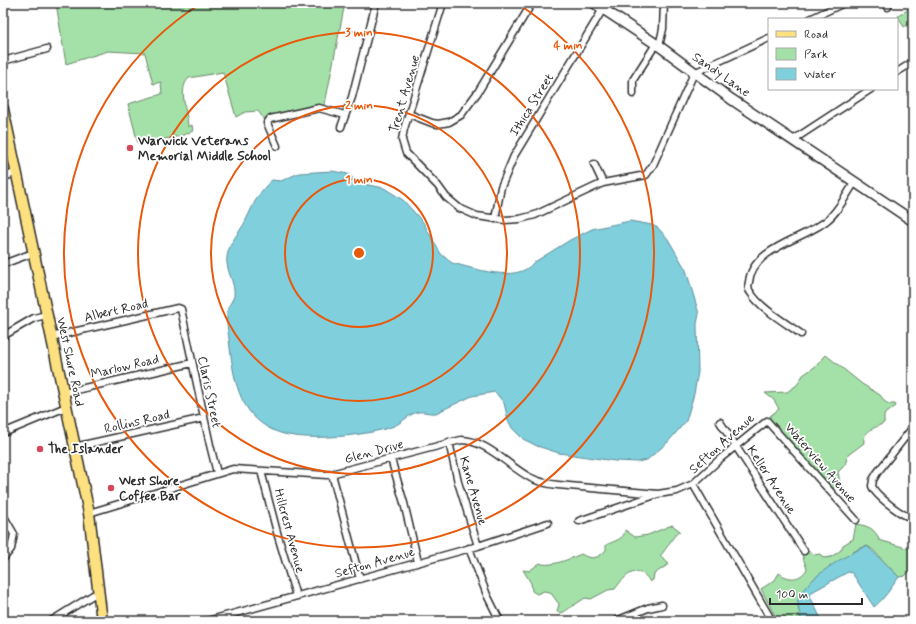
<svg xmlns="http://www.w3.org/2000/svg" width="916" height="624" viewBox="0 0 916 624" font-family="Mynerve,sans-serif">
<rect width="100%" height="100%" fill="#fff"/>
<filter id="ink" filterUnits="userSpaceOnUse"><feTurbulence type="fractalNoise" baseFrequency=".025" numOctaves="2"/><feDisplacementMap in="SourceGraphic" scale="8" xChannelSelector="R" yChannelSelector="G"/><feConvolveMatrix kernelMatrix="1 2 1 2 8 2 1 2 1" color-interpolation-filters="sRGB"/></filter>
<g filter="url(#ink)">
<!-- green -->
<path fill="#a4e1a8" stroke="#68866a" d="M56,3H345L324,109L267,123L258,111L245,112L236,117L223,72L189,78C177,89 188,113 188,127L192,125L193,131L181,136L138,144L128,104L162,94L161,82L153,84L145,53L108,51L66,64Z
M912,7L913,21L904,27L898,16Z
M826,355L862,384L880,395L885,402L889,404H895L896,406L884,415V423C875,428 862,431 864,443L848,455L845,465L838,472L840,483L830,491L769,421L770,416L779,409L774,400L765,393L787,392L797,385L803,375L816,366Z
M856,524C868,526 875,528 879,540L913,550V568L905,576L899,577L872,549L867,546L858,549L816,577L798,606L802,621H778L761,589L775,580L779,573C788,580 800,581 807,569L802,555L803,551L797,542L803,544L813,555L820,554L824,558L831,557L841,550L843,545L853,539Z
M672,525L680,531C671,537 668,548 660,556L669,564L654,574L653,580L650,582C639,562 625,575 615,589L608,590L591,599L585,598L562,613L557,612L559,604L550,592L544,591L537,594L532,591L531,583L523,570L529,571L540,563C549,568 572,558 581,554C591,560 598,559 606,550V545C614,541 625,539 625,530L635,537L648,535Z"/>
<!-- water -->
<path fill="#80cfdd" stroke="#5e8d96" d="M332,171L348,174L358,183L384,188L403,200L423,222L441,254L452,263C473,268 517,284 533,263L570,240L592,229L630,221L652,225L658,228L668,239L686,270L699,314L697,324L698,372L694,394L686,421L668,442L647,460L637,462L615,461L559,453L537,446L523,439L512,428L508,420L504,403L495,392L472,396L436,413C430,414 424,411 418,412C409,414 403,422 394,426C368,436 301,443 275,431C237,415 233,375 229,339C228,329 225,320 228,309C229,304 233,300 234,296C236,283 225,270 227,257C229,241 240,233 246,220C253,205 259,191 272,180L281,181L299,173Z
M867,546L899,577C890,589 885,598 874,607L852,573L848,572L812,592L810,596L822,621H802C800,614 797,607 798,600C802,581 848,553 867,546Z"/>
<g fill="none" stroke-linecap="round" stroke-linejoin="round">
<!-- minor casing -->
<g stroke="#2b2b2b" stroke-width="9">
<path id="minor" d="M443,3L404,129L402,140L406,153L438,186L446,197L459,208L477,216L505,220L520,219L535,215L603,183L646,175L653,165L694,73L769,38
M886,3L888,7
M810,19L844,3
M659,46L663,29L664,3
M3,61L47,49
M897,72L913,62
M633,94V80L656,44
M409,114L432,123L438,124L449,122L461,115L478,92L532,3
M341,127L352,97L376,3
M793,140L871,89
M277,146L267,123L270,119L319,108L345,115
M594,164L603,183
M3,178L16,172
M495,219L501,187L514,156L603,9
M3,264L33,253
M801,334C786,323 760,308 751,293C748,290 748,285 749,282C752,248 804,239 826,221C838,212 846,195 855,182
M3,336L34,318L46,315
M51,337L178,308L181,309L210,445L217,473
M63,393L192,363
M720,422L804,551
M913,427L877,473L873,480L872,486C875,495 903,517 913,518
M3,433L66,407
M449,442L458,482L478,546
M74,447L204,418
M391,459L404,503L418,562
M261,471L278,536L296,596
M332,474L360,579
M693,484L772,621
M89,513L233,469L327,475L461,440C487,440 509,467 531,478C539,482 549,484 558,485L658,494
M3,515L14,534L11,549L3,559
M579,521L658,494L677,491L693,484L721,458L767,421L856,520
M469,548L487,595L500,621
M51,621L93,595L100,594
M207,621L478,546L548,523
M616,621L648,608L662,605"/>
</g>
<!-- secondary casing -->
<g stroke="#2b2b2b" stroke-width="12">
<path id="secondary" d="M594,3L659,46L731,99L913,221"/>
</g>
<!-- primary casing -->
<g stroke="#2b2b2b" stroke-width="13">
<path id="primary" d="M3,109L89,513L102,621"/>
</g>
<!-- minor -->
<use href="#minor" stroke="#fff" stroke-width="6"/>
<!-- secondary -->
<use href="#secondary" stroke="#fff" stroke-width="9"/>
<!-- primary -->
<use href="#primary" stroke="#fde080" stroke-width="10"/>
</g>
</g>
<!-- distance rings -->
<g fill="none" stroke="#e8590c" stroke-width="2">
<circle cx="359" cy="253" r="74"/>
<circle cx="359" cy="253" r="148"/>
<circle cx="359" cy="253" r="221"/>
<path d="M518 4A295 295 0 1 1 200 4"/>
</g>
<!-- markers -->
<g fill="#d1495b" stroke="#fff" stroke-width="1.5">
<circle cx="130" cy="148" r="4"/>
<circle cx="40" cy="449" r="4"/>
<circle cx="111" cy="488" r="4"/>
</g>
<g text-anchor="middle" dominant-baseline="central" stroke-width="3.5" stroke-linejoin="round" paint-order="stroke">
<!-- street labels -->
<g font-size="13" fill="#2b2b2b" stroke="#fff">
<text transform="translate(721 75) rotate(35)">Sandy Lane</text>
<text transform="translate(405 94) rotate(-74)">Trent Avenue</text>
<text transform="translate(532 105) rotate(-58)">Ithica Street</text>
<text transform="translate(116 311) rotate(-13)">Albert Road</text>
<text transform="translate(70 362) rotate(78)">West Shore Road</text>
<text transform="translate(125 367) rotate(-13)">Marlow Road</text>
<text transform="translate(209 392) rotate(78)">Claris Street</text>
<text transform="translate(137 422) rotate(-13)">Rollins Road</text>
<text transform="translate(722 444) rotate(-42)">Sefton Avenue</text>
<text transform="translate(374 452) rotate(-15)">Glen Drive</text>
<text transform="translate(820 463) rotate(49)">Waterview Avenue</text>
<text transform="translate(771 480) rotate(57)">Keller Avenue</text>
<text transform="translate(473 491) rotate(74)">Kane Avenue</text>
<text transform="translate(289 531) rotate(75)">Hillcrest Avenue</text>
<text transform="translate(375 563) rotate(-16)">Sefton Avenue</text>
</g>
<!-- poi labels -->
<g font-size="13" font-weight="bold" fill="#2b2b2b" stroke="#fff" text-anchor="start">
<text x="138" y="141">Warwick Veterans<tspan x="138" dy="15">Memorial Middle School</tspan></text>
<text x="48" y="449">The Islander</text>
<text x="119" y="481">West Shore<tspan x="119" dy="15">Coffee Bar</tspan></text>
</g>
</g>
<circle cx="359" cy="253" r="6" fill="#e8590c" stroke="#fff" stroke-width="2"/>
<g font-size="12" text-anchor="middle" font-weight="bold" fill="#e8590c" stroke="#fff" stroke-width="3.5" stroke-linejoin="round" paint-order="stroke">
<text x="359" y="36">3 min</text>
<text x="568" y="49">4 min</text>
<text x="359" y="109">2 min</text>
<text x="359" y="183">1 min</text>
</g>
<!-- margin -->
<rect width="916" height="624" fill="none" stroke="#fff" stroke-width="16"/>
<rect x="8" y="8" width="900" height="608" fill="none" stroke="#2b2b2b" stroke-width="1.5" filter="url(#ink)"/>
<!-- legend -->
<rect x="768" y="18" width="130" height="72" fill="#ffffff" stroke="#aaaaaa"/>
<rect x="776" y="31" width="20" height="6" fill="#fde080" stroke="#aaaaaa"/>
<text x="804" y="38" font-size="12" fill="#2b2b2b">Road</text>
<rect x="776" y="48" width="20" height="12" fill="#a4e1a8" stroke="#aaaaaa"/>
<text x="804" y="58" font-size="12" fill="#2b2b2b">Park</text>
<rect x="776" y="68" width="20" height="12" fill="#80cfdd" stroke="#aaaaaa"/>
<text x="804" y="78" font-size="12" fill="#2b2b2b">Water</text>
<!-- scale -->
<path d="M770 598v6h92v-6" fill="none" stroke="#2b2b2b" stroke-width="2"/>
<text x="776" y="598" font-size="12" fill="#2b2b2b" stroke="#ffffff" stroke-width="3" paint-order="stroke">100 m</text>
</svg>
